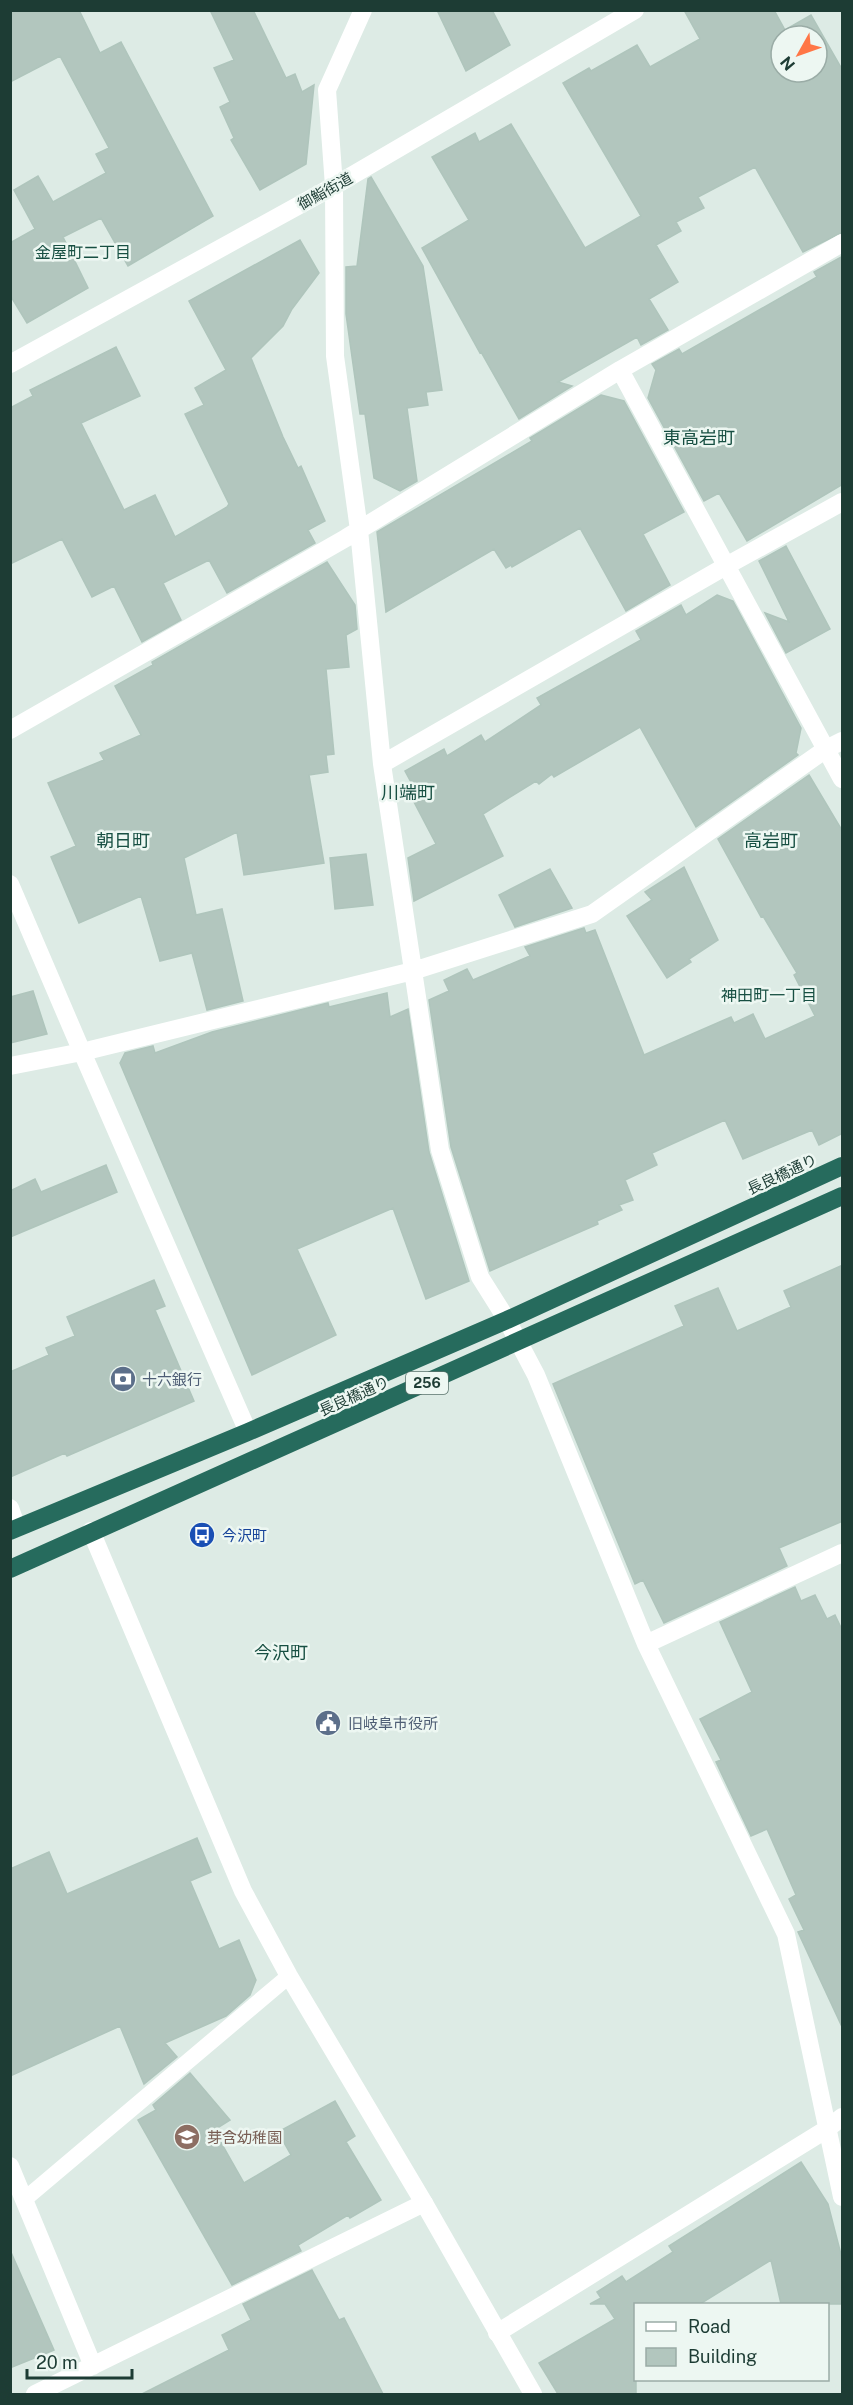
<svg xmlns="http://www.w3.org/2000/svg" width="853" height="2405" viewBox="0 0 853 2405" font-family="'Public Sans','Noto Sans JP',sans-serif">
<rect width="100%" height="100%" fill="#ddebe5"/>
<!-- building -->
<path fill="#b2c6be" stroke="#afc5bc" stroke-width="1.5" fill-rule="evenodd" d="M10,10H79L100,53L121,42L213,216L128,266L101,218L63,237L88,288L27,323L10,295V243L35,229L14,190L38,176L53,202L106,173L96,154L109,148L60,56L10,82Z
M210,10H253L286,78L295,74L302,92L314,85L306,164L260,190L231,140L234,138L220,107L230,102L214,68L234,60Z
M437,10H492L510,45L466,71Z
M684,10H774L785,30L811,15L843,71V232L803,252L755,167L698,197L704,208L676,222L681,231L656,245L678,282L649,299L668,330L641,345L637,337L558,382L572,386L519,419L481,352L480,353L422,248L469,220L432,157L475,133L479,142L511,124L585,248L641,216L563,83L589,68L591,71L637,45L650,67L700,39ZM781,36H817V72H781Z
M371,177L423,266L442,390L426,392L428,405L407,408L417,481L400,491L374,478L365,414H360L346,314V267L357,266L368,179Z
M300,240L319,273L292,309L283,326L251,358L283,437L298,468L301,466L325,521L308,530L315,543L227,593L209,560L163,583L181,620L142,642L114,586L92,597L62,539L10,564V408L33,396L30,390L116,347L140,396L81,423L124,510L155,495L175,537L227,507L229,504L185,414L204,405L195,388L226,370L189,301Z
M843,256V484L747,541L719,493L704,501L648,398L656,370L652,364L679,349L682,354L817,277L814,272Z
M601,395L624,401L684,512L643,534L670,585L626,611L580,528L512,567L511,565L506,568L494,549L386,612L377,532L532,441L530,438Z
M786,546L830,629L786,653L765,613L789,622L759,561Z
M327,562L355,605L357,629L346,635L349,667L326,669L334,754L326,755L328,772L309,775L324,863L244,875L237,832L184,858L196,915L222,909L243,1001L207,1010L192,953L160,961L141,896L79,923L51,857L76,846L48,783L104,760L100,753L141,735L115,686L153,665L152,662Z
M717,595L733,601L801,728L796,753L798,755L696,827L640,727L554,777L552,774L539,784L536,781L483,814L503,856L414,901L408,858L436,844L413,800L419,797L405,771L444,749L447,756L481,735L485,742L541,705L537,698L641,640L636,631L681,605L686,615Z
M809,775L843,832V1133L819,1145L812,1130L743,1159L725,1120L652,1153L657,1165L625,1180L633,1200L619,1205L622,1210L597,1221L598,1224L490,1271L451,1147L429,1000L449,991L444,980L467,969L473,980L530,956L525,947L584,928L586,933L595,930L644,1055L731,1017L734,1023L753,1014L765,1039L815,1016L794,975L797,973L763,916L761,917L718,839Z
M366,854L373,905L335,909L330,858Z
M684,867L718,940L689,959L691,962L667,978L627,916L652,900L645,892Z
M550,869L572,908L515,927L499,895Z
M33,991L47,1034L10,1043V997Z
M387,993L390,1017L408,1009L429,1152L469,1281L426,1299L393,1208L297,1249L336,1335L252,1375L120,1063L125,1053L153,1046L155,1053L212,1032L328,1003L329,1007Z
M106,1165L117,1192L10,1237V1191L35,1179L41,1192Z
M843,1265V1521L779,1548L787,1566L664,1623L643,1580L635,1584L553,1384L684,1326L675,1306L718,1288L737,1331L791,1307L784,1291Z
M154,1280L165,1306L155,1310L194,1401L67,1456L65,1453L10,1477V1372L49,1355L46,1348L75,1336L67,1317Z
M795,1587L801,1601L815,1595L827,1619L835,1615L843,1632V2029L798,1932L804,1930L789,1899L796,1895L767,1829L751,1836L716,1762L721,1760L700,1719L752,1692L720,1622Z
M197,1838L211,1872L190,1881L219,1949L239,1940L256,1980L250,1995L226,2016L165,2043L177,2057L144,2084L120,2026L10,2076V1869L49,1852L67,1894Z
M190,2073L230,2120L214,2130L244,2183L291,2155L278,2132L335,2101L355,2136L346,2142L381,2200L350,2218L348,2215L298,2245L301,2251L232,2285L138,2120L156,2110L153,2105Z
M801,2162L828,2204L843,2262V2304H781L771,2260L700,2304H636V2394H558L539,2363L615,2319L605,2304H590L601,2298L597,2292L622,2276L626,2282L673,2252L669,2246Z
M10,2250L54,2350L10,2368Z
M312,2270L339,2320L344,2318L383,2394H142L229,2350L222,2335L251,2320L243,2304Z"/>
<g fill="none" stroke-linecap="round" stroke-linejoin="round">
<!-- lane -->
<path stroke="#fff" stroke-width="16" d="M25,2199L289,1976"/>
<!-- street -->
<path stroke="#fff" stroke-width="18" d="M363,10L327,90L334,186L335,356L359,530L382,764L440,1150L480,1277L507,1320L536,1375L646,1644L786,1934L842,2197
M620,370L842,779
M10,730L346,538L620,370L842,243
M382,764L726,566L842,502
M10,884L82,1052L248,1432
M10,1066L82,1052L413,971L592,914L826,749L842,741
M10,1508L17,1528
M646,1644L842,1553
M10,2166L93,2366
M497,2333L827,2129L842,2117
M35,2394L424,2203"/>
<!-- secondary -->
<path stroke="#fff" stroke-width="18" d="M10,364L334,186L635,10
M91,1531L243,1891L289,1976L424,2203L533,2394"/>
<!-- highway -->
<path stroke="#266b5d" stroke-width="18" d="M10,1531L248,1432L507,1320L842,1166
M10,1569L842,1196"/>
</g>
<!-- icons -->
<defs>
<g id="bank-disc" transform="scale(1.35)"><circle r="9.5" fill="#5c6f8a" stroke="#edf7f2"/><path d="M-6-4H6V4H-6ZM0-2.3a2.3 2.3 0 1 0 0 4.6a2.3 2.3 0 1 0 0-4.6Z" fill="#fff"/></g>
<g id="bus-disc" transform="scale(1.35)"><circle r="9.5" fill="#1a4fb4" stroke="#edf7f2"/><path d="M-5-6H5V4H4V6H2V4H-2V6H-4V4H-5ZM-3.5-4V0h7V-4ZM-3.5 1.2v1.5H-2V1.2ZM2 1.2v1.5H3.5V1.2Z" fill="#fff"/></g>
<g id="civic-disc" transform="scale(1.35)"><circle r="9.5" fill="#5c6f8a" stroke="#edf7f2"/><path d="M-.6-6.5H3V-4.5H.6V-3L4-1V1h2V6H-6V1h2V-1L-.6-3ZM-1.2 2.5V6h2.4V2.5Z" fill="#fff"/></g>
<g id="school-disc" transform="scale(1.35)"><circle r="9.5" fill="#8d6e63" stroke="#edf7f2"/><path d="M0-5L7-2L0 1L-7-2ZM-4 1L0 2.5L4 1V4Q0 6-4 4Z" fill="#fff"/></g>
</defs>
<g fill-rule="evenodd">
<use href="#bank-disc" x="123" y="1379"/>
<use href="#bus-disc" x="202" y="1535"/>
<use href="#civic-disc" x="328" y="1723"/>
<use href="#school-disc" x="187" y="2137"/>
</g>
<g text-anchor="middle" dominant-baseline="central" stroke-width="5" stroke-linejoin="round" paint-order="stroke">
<!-- shield labels -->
<rect fill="#edf7f2" stroke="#5b746d" stroke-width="1.5" x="406" y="1372" width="42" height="22" rx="4.5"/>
<g font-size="14" font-weight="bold" fill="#1d3c34">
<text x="427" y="1383">256</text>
</g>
<!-- street labels -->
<g font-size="15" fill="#1d3c34" stroke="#edf7f2">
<text transform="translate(325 191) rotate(-29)">御鮨街道</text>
<text transform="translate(782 1174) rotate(-25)">長良橋通り</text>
<text transform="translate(354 1396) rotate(-24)">長良橋通り</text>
</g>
<!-- service labels -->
<g font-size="15" fill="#4e5e75" stroke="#edf7f2" text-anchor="start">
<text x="142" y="1379">十六銀行</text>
<text x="348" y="1723">旧岐阜市役所</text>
</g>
<!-- transit labels -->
<g font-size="15" fill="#164399" stroke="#edf7f2" text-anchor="start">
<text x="222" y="1535">今沢町</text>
</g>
<!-- education labels -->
<g font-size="15" fill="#785e54" stroke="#edf7f2" text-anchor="start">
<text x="207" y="2137">芽含幼稚園</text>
</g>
<!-- neighbourhood labels -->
<g font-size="16" fill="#174f42" stroke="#edf7f2">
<text x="83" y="252">金屋町二丁目</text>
<text x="769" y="995">神田町一丁目</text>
</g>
<!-- quarter labels -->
<g font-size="18" fill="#174f42" stroke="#edf7f2">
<text x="699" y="437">東高岩町</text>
<text x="408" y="792">川端町</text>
<text x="123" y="840">朝日町</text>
<text x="771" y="840">高岩町</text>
<text x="281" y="1652">今沢町</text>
</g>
</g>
<!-- border -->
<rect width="853" height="2405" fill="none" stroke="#1d3c34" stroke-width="24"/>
<!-- legend -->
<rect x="634" y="2303" width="195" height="78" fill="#edf7f2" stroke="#9aaca6" stroke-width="1.5"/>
<rect x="646" y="2322" width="30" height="9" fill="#ffffff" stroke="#9aaca6" stroke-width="1.5"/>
<text x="688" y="2333" font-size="18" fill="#1d3c34">Road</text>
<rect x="646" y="2348" width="30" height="18" fill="#b2c6be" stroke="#9aaca6" stroke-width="1.5"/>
<text x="688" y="2363" font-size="18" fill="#1d3c34">Building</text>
<!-- north arrow -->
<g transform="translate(799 54) rotate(230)"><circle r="28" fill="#edf7f2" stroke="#9aaca6" stroke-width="1.5"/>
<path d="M0-4.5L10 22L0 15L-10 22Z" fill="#ff7646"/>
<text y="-9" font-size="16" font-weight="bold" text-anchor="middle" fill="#1d3c34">N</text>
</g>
<!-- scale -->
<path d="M27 2369v9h105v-9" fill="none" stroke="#1d3c34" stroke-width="3"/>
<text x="36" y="2369" font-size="18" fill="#1d3c34" stroke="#edf7f2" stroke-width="4.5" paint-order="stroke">20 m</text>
</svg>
